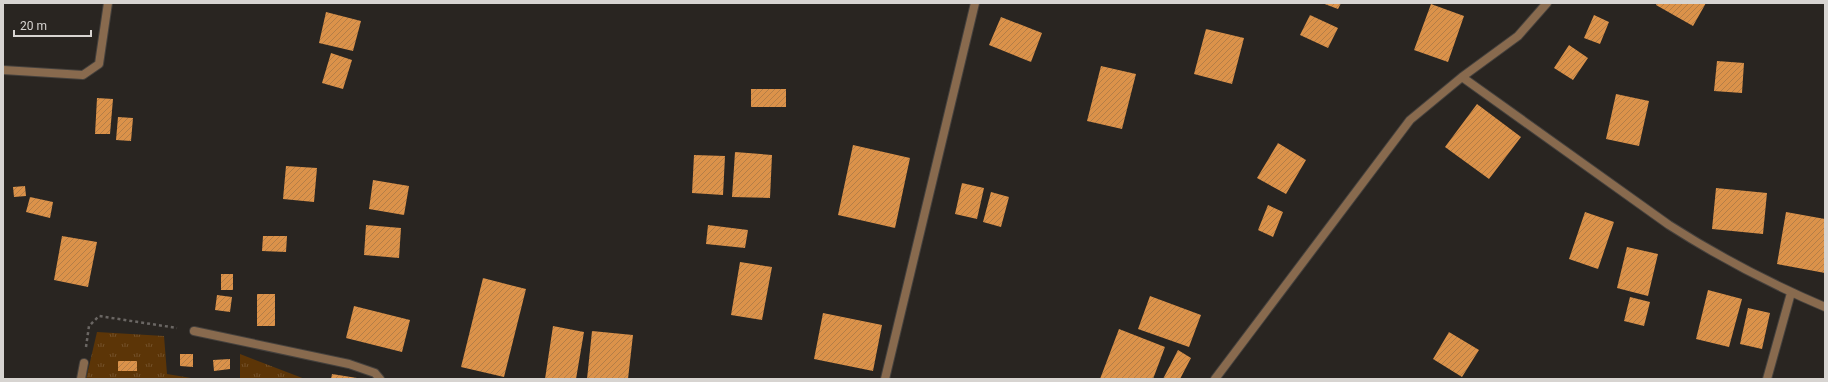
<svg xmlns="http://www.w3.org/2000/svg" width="1828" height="382" viewBox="0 0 1828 382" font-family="Roboto,sans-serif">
<defs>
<pattern id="grass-tufts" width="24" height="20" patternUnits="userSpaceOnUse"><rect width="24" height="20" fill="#5c3507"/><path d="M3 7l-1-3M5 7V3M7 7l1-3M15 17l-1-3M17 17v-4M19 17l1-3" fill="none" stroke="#73512a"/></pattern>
<pattern id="building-hatch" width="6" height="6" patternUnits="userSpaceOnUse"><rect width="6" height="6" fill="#db924a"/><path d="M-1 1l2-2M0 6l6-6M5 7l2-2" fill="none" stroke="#b47e47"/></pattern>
</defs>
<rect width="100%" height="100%" fill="#292521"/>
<!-- grass -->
<path fill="url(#grass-tufts)" d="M97,332L164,336L167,374L197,379H86Z
M240,354L305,379H240Z"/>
<!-- building -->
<path fill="url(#building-hatch)" d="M1322,3H1341L1338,9Z
M1657,3H1706L1693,26L1656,5Z
M1431,4L1464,16L1448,62L1414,50Z
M326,12L361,21L353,51L319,43Z
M1310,15L1338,28L1328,48L1300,35Z
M1594,15L1609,22L1600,44L1584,38Z
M1001,17L1042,33L1031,62L989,45Z
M1206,29L1244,38L1232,84L1194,74Z
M1569,45L1588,58L1573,80L1554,68Z
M331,53L352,60L343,89L322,83Z
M1717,61L1744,63L1742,93L1714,91Z
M1101,66L1136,74L1122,129L1087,121Z
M751,89H786V107H751Z
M1616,94L1649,101L1639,146L1606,139Z
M97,98L113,99L110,134H95Z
M1477,104L1521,137L1489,179L1445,147Z
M118,117L133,118L131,141L116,140Z
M1278,143L1306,160L1286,194L1257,178Z
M853,145L910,158L895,228L838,215Z
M735,152L772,155L770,198L732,197Z
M694,155L725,156L723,195L692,193Z
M286,166L317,168L314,202L283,199Z
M373,180L409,186L404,215L369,209Z
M962,183L984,188L977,219L955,214Z
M25,186L26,196L14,197L13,187Z
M1716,188L1767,193L1763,234L1712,229Z
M991,192L1009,197L1001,227L983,222Z
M30,197L53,202L50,218L26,212Z
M1268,205L1283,212L1273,237L1258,230Z
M1585,212L1614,222L1598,269L1569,259Z
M1786,212L1825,219V273L1777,264Z
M366,225L401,228L399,258L364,255Z
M708,225L748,230L745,248L706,244Z
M62,236L97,242L88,287L54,280Z
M263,236H287L286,252L262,251Z
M1627,247L1658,254L1648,296L1617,288Z
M740,262L772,267L762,320L731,315Z
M221,274H233V290H221Z
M483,278L526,289L504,377L461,367Z
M1708,290L1742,299L1729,347L1696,339Z
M257,294H275V326H257Z
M217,295L232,297L230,312L215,310Z
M1150,296L1201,315L1189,347L1138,329Z
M1630,297L1650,302L1644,326L1624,321Z
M354,306L410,320L402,352L346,338Z
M1748,308L1770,313L1762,349L1740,344Z
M823,313L882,325L873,371L814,359Z
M553,326L584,332L576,379H545Z
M1119,329L1165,347L1153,379H1100Z
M592,331L633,335L628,379H587Z
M1449,332L1479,350L1462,377L1433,359Z
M1178,350L1191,358L1180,379H1163Z
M180,354H193V367L180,366Z
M230,359V369L214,371L213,360Z
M118,361H137V371H118Z
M332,374L357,378V379H331Z"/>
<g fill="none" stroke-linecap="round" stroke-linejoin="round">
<!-- service casing -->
<g stroke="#45413d" stroke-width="10">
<path id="service" d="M81,379L84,363"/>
</g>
<!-- minor casing -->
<g stroke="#45413d" stroke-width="10">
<path id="minor" d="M3,70L83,75L99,64L108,3
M1462,77L1669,225C1719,257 1771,284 1825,307
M194,331L349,364L375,373L380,379
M885,379L975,3
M1215,379L1410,120L1462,77L1518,36L1547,3
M1767,379L1791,293"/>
</g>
<!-- path -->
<path stroke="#6a6663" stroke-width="2.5" stroke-dasharray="3 3" stroke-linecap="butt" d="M86,347L89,326L99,316L177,328"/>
<!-- service -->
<use href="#service" stroke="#886a4e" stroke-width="8"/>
<!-- minor -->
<use href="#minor" stroke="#886a4e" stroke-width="8"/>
</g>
<!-- border -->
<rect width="1828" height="382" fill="none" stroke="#d7d4d1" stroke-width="8"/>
<!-- scale -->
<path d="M14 30v6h77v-6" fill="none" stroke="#d7d4d1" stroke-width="2"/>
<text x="20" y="30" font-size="12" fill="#d7d4d1" stroke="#292521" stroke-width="3" paint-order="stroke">20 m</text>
</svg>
